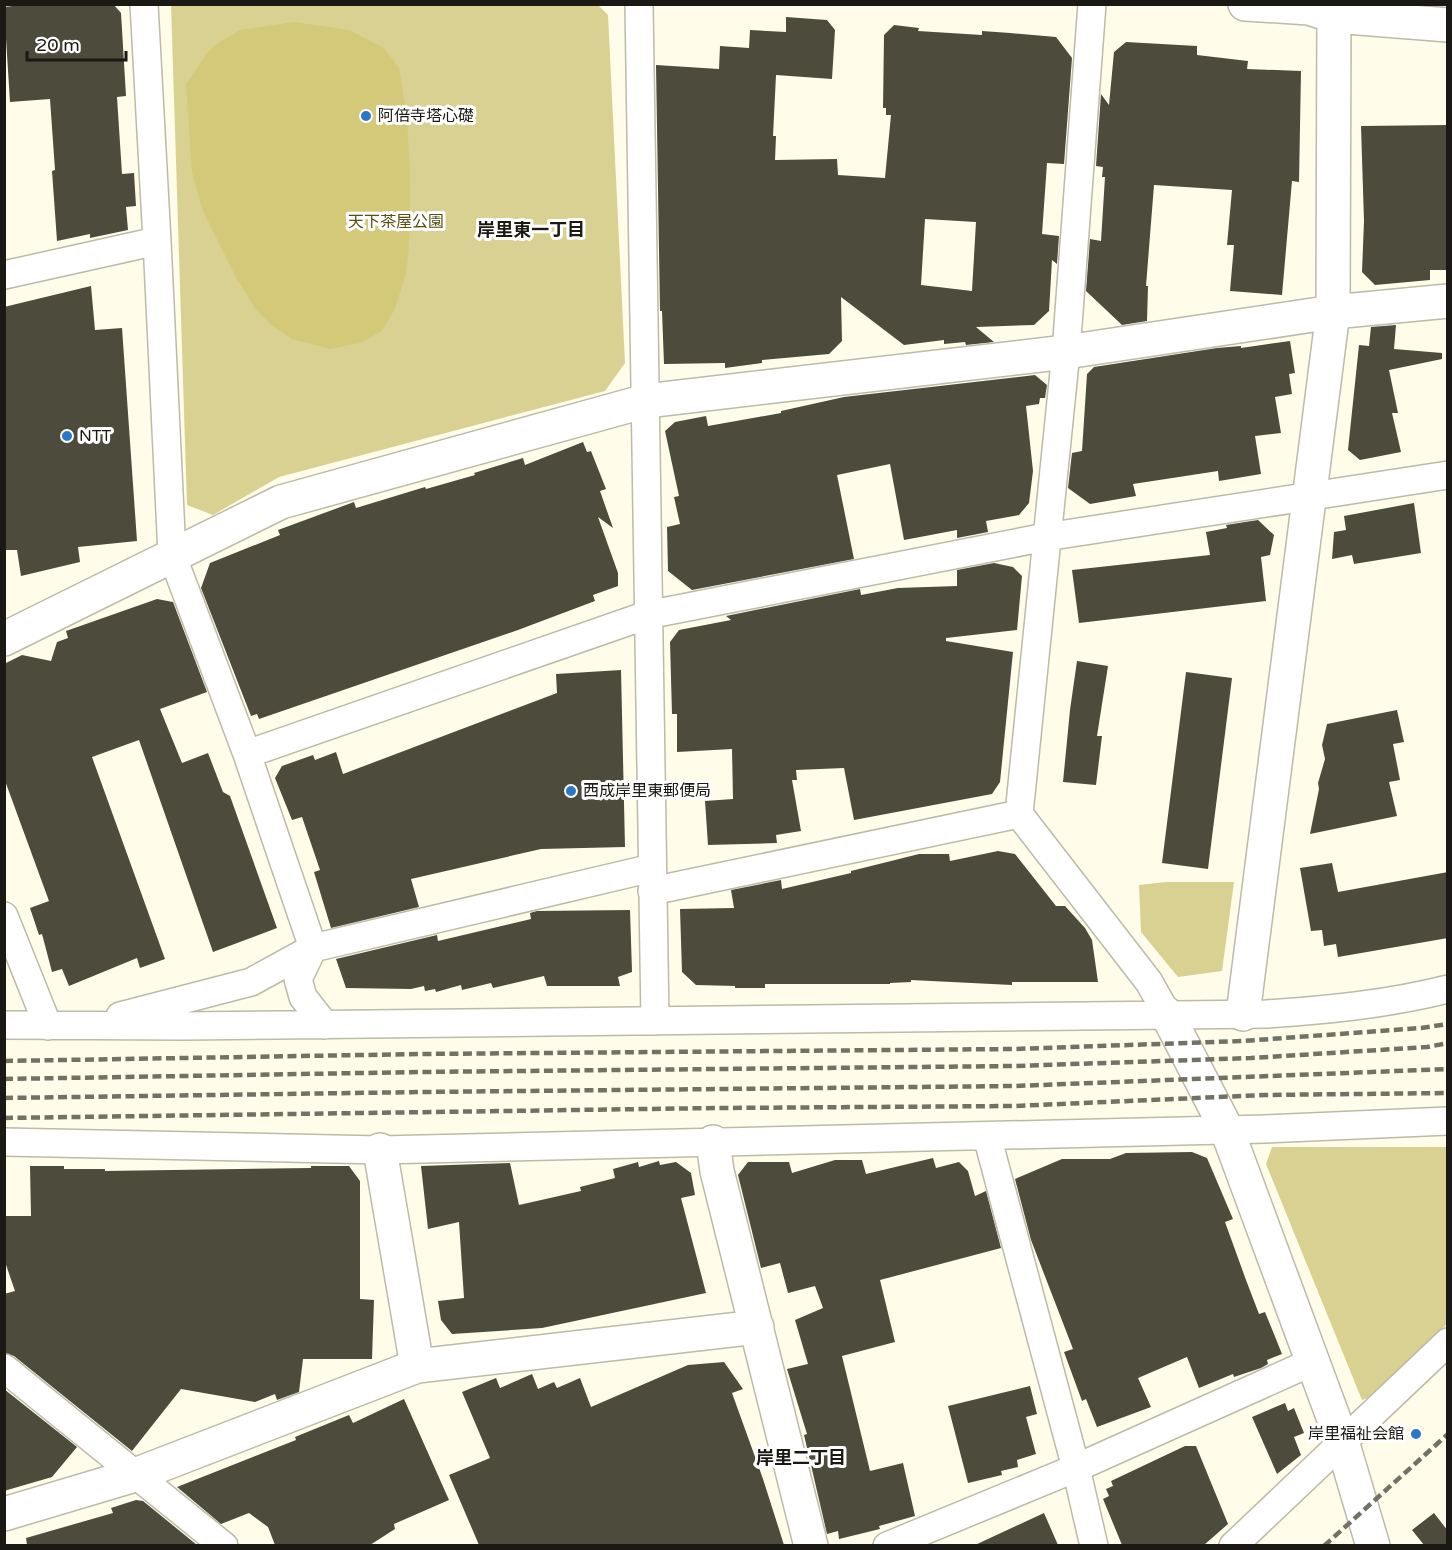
<svg xmlns="http://www.w3.org/2000/svg" width="1452" height="1550" viewBox="0 0 1452 1550" font-family="'Varela Round','Noto Sans JP',sans-serif">
<rect width="100%" height="100%" fill="#fffdea"/>
<!-- green -->
<path fill="#d9d192" d="M171,5H598L608,15L625,363L605,391L279,477L213,515L187,505Z
M1166,882H1234L1222,971L1178,977L1141,932L1139,885Z
M1272,1147H1447V1324L1378,1394L1362,1400L1266,1164Z"/>
<!-- forest -->
<path fill="#d4c978" d="M294,22L349,30L384,48L399,68L407,117L410,175L409,246L406,273L395,309L382,331L360,343L330,349L292,339L270,324L255,308L237,279L203,211L192,172L186,84L208,52L218,43L240,30Z"/>
<!-- building -->
<path fill="#4c4b3c" fill-rule="evenodd" d="M30,4H113L121,13L126,96L117,97L122,174L134,173L136,206L126,207L128,230L90,238V234L57,241L52,171L55,170L50,99L10,102L4,7Z
M786,17L827,20L835,30L832,79L776,75L773,136H776L775,160L837,159L838,175L885,178L891,115H886V108H883L884,35L894,25L919,28L918,31L982,35V31L1010,33L1056,37L1072,58L1064,164L1047,163L1042,234L1059,236L1057,264L1052,260L1049,311L1034,325L976,327L994,342L966,345L965,342L944,344V340L904,345L841,297L842,341L829,354L762,360V363L725,368V363L664,364L662,311H660L656,65L719,69L720,46L749,48L750,30L786,32ZM925,219L976,222L972,291L921,285Z
M1126,42L1197,46V55L1248,61L1247,69L1301,71L1299,182L1292,181L1282,295L1230,291L1234,245H1227L1232,190L1154,185L1146,286H1148L1147,321L1122,325L1086,291L1090,239L1101,241L1105,177H1102L1103,167L1096,166L1101,94L1109,105L1114,52Z
M1448,125V270H1430V280L1375,285L1362,272L1364,221L1361,126Z
M91,286L95,330L122,328L137,541L78,547L80,562L21,576L17,550H4V307Z
M1396,325L1394,349L1442,353V359L1389,370L1398,413H1392L1401,452L1360,460L1348,450L1359,345L1369,346L1371,327Z
M1290,341L1295,373L1289,374L1292,394L1275,397L1281,433L1255,436L1261,474L1219,481L1218,471L1133,484L1136,496L1090,504L1068,488L1072,453L1082,451L1087,374L1094,367L1217,348L1241,346V348Z
M1035,375L1047,385L1045,398H1040L1039,404L1026,406L1033,471L1029,503L1019,515L986,521L988,532L957,538V530L904,540L890,464L837,475L854,559L692,590L668,571L667,527L680,524L674,497L679,496L665,431L675,422L706,416L708,426L781,413V411L844,397Z
M583,442L587,452L591,451L606,489L600,491L613,528L598,517L618,573V586L593,595L595,601L518,630L259,719L257,714L251,716L201,588L210,563L280,535L278,530L354,502L356,508L425,487L426,489L475,475L474,473L523,458L525,465Z
M1414,503L1421,553L1354,564L1352,555L1332,559L1334,532L1346,530L1344,516Z
M1258,520L1274,535L1270,555L1261,557L1266,601L1079,623L1072,570L1210,555L1206,532L1227,528L1226,525Z
M994,563L1013,567L1022,576L1017,630L946,638V641L1013,652L1000,782L992,794L854,820L844,768L796,770L797,780H792L801,831L776,835L777,843L708,845L705,801L733,799L732,749L677,752V714H672L670,642L679,630L731,620L726,616L860,589L861,595L898,588L957,586V570Z
M157,599L173,602L207,692L160,709L182,763L208,753L223,792L230,796L277,928L213,952L139,740L92,757L165,959L140,968L137,958L69,986L62,969L52,972L42,934L39,935L30,908L49,901L4,778V664L22,655L51,661L57,642L68,638L66,631Z
M1077,661L1108,666L1097,736H1102L1096,785L1063,782L1070,710Z
M621,670L625,847L541,849L411,879L419,907L331,928L314,872L320,870L302,817L292,820L275,778L282,766L313,755L315,760L336,752L343,774L557,693L556,674Z
M1186,672L1232,678L1208,869L1162,863Z
M1397,710L1404,742L1393,744L1400,780L1389,782L1397,816L1310,834L1319,789L1318,783L1325,759L1322,745L1327,724Z
M998,851L1015,854L1056,906H1065L1085,928L1092,940L1098,982H1012V985L911,980V982L890,983V984H765V988H735V986L696,985L682,972L680,909L734,908L731,890L781,880L782,889L851,873V871L919,854H949L950,861Z
M1332,863L1338,892L1448,872V938L1338,957L1336,944L1324,946L1322,930L1311,931L1300,868Z
M630,910L632,972L618,977L620,986H547L544,976L493,988L491,983L462,990L461,985L436,992L435,989L425,991L424,986L411,989L346,988L336,959L437,935L438,941L531,919L530,913L537,911Z
M1192,1152L1207,1158L1233,1219L1225,1222L1246,1280L1259,1314L1265,1312L1282,1354L1267,1360L1268,1364L1261,1368L1234,1377L1233,1374L1199,1388L1187,1357L1138,1378L1151,1407L1097,1427L1086,1399L1082,1401L1064,1352L1073,1349L1031,1240L1015,1179L1062,1159H1110L1126,1153Z
M933,1158L936,1168L959,1162L968,1171L975,1196L986,1191L1001,1248L880,1280L895,1342L842,1356L870,1471L903,1463L915,1516L879,1526L880,1529L839,1539L838,1531L827,1534L804,1435L807,1434L787,1369L808,1364L795,1320L823,1308L815,1286L788,1293L780,1263L761,1268L738,1175L748,1162H789L792,1173L835,1160H862L866,1174Z
M659,1161L660,1165L676,1162L691,1173L695,1195L681,1198L706,1293L542,1328L452,1334L441,1320L438,1301L464,1298L459,1222L428,1229L421,1166L510,1163L519,1205L581,1191L580,1187L615,1178L613,1169L638,1162L639,1167Z
M30,1166H64V1169H105V1171L311,1168V1166H349L360,1181V1299L374,1300L372,1359H303L299,1392L277,1400L275,1394L255,1402L181,1389L132,1451L14,1356L4,1353V1294L15,1291L4,1259V1216H31Z
M724,1362L743,1389L732,1393L763,1479L784,1545H479L449,1475L490,1458L462,1392L496,1378L500,1388L532,1374L538,1389L554,1382L557,1388L580,1378L591,1407L688,1365Z
M1030,1386L1037,1414L1026,1417L1036,1454L1017,1460L1018,1467L1001,1471L1002,1475L968,1483L948,1406Z
M4,1389L77,1447L52,1477L4,1491Z
M404,1399L449,1500L394,1524L395,1529L370,1545H275L268,1527L249,1513L221,1524L177,1487L296,1440L295,1437L349,1415L353,1423Z
M1285,1403L1288,1411L1294,1408L1304,1433L1294,1437L1301,1455L1277,1474L1252,1417Z
M1185,1446H1196L1228,1524L1204,1545H1122L1103,1499L1109,1496L1106,1489L1113,1486L1111,1481Z
M136,1500L143,1501L197,1545H27L26,1538L113,1513L111,1508Z
M1044,1513L1058,1545H975Z
M1434,1513L1448,1531V1545H1424L1412,1530Z"/>
<g fill="none" stroke-linecap="round" stroke-linejoin="round">
<!-- street casing -->
<g stroke="#bcbaa9" stroke-width="30">
<path id="street" d="M144,4L157,241L172,555L247,754L313,948L298,979L303,997L325,1025
M639,4L655,1021
M1092,4L1066,352L1019,814L1149,982L1167,1014
M4,275L157,241
M247,754L647,615L1046,537L1448,475
M652,891L1019,814
M4,916L48,1026
M120,1016L251,982L313,948L652,868
M4,1025L183,1026L1266,1014C1328,1010 1388,1004 1448,989
M987,1136L1076,1468L1094,1546
M4,1142L380,1150L1265,1129L1448,1121
M4,1368L224,1546
M887,1546L1076,1468L1312,1362
M1233,1546L1448,1342"/>
</g>
<!-- secondary casing -->
<g stroke="#bcbaa9" stroke-width="36">
<path id="secondary" d="M1245,4L1309,8L1334,16L1448,25
M4,639L281,502L646,401L1066,352L1333,312L1448,301
M1167,1014L1227,1130L1342,1441L1373,1546
M1243,1014L1333,312L1334,4
M713,1142L717,1171L811,1546
M380,1150L417,1366
M4,1514L135,1475L417,1366L757,1327"/>
</g>
<!-- street -->
<use href="#street" stroke="#fff" stroke-width="27"/>
<!-- secondary -->
<use href="#secondary" stroke="#fff" stroke-width="33"/>
<!-- rail -->
<path stroke="#727166" stroke-width="4.5" stroke-dasharray="9 4.5" stroke-linecap="butt" d="M4,1061L421,1054L1014,1049L1243,1041L1421,1028L1448,1024
M4,1079L421,1072L1015,1066L1251,1058L1427,1047L1448,1043
M4,1098L422,1092L1015,1086L1448,1069
M4,1118L718,1108L1015,1106L1264,1095L1448,1093
M1324,1546L1448,1434"/>
</g>
<!-- markers -->
<g fill="#2c78c8" stroke="#fff" stroke-width="2">
<circle cx="366" cy="116" r="6"/>
<circle cx="67" cy="436" r="6"/>
<circle cx="571" cy="791" r="6"/>
<circle cx="1416" cy="1434" r="6"/>
</g>
<g text-anchor="middle" dominant-baseline="central" stroke-width="6" stroke-linejoin="round" paint-order="stroke">
<!-- poi labels -->
<g font-size="16" fill="#1a1913" stroke="#fff" text-anchor="start">
<text x="378" y="116">阿倍寺塔心礎</text>
<text x="79" y="436">NTT</text>
<text x="583" y="791">西成岸里東郵便局</text>
<text x="1404" y="1434" text-anchor="end">岸里福祉会館</text>
</g>
<!-- park labels -->
<g font-size="16" fill="#585013" stroke="#fff">
<text x="396" y="222">天下茶屋公園</text>
</g>
<!-- neighbourhood labels -->
<g font-size="18" font-weight="bold" fill="#1a1913" stroke="#fff">
<text x="531" y="230">岸里東一丁目</text>
<text x="801" y="1458">岸里二丁目</text>
</g>
</g>
<!-- border -->
<rect width="1452" height="1550" fill="none" stroke="#1a1913" stroke-width="12"/>
<!-- scale -->
<path d="M27 51v9h99v-9" fill="none" stroke="#1a1913" stroke-width="3"/>
<text x="36" y="51" font-size="18" fill="#1a1913" stroke="#ffffff" stroke-width="4.5" paint-order="stroke">20 m</text>
</svg>
